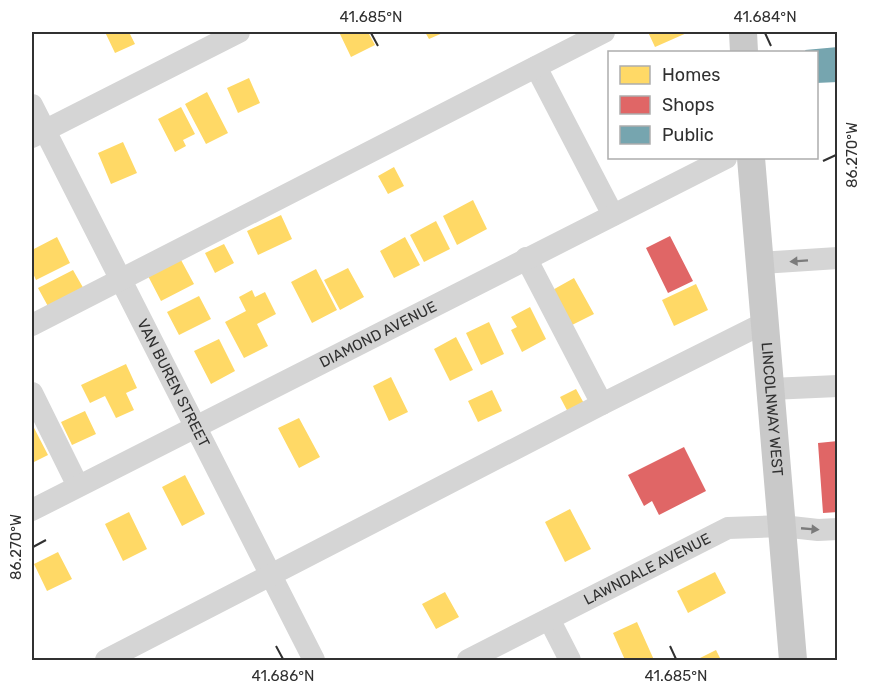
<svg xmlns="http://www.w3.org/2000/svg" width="869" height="692" viewBox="0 0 869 692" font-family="Rubik,sans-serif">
<rect width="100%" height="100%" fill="#fff"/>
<!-- homes -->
<path fill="#ffd966" d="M105,32H129L135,44L115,53Z
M339,32H368L375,45L351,57Z
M425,32H445L429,39Z
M648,32H689L655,47Z
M249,78L260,103L238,113L227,88Z
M207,92L228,133L206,144L185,104Z
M181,107L195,134L183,140L186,146L175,152L158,119Z
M123,142L137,173L111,184L98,153Z
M394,167L404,186L388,194L378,176Z
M473,200L487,229L457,245L443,216Z
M281,215L292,239L258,255L247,231Z
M436,221L450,249L424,262L410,235Z
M57,237L70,263L36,280L32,271V250Z
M405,237L420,265L394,278L380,251Z
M224,244L234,263L215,273L205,253Z
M181,260L194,284L161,301L148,276Z
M348,268L364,297L340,310L324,280Z
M316,269L337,310L312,323L291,282Z
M73,270L85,291L50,310L38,288Z
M574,278L594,314L568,327L549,292Z
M696,284L708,310L674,326L662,300Z
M252,290L255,297L265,292L276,314L257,324L268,346L244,358L225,322L246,311L239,297Z
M199,296L211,319L179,335L167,312Z
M530,307L546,339L522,352L511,330L517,327L511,317Z
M489,322L504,354L481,365L466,333Z
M456,337L473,370L450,381L434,349Z
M219,339L235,371L211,384L194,351Z
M126,364L137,388L126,393L134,410L116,418L105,396L90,403L81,385Z
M391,377L408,412L389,421L373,386Z
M576,389L586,407L570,416L560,397Z
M492,390L502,411L478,422L468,401Z
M85,411L96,434L72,445L61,422Z
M299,418L320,457L299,468L278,428Z
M32,424L48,455L32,463Z
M185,475L205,514L182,526L162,487Z
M570,509L591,549L565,562L545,522Z
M129,512L147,549L123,561L105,524Z
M58,552L72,579L47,591L34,564Z
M715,572L726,593L688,613L677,591Z
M445,592L459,617L436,629L422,604Z
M637,622L654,660H625L613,633Z
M716,650L721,660H696Z"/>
<!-- shops -->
<path fill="#e06666" d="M670,236L693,281L668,293L646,248Z
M838,441V512L823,513L818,443Z
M684,447L706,491L659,515L652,501L644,506L628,475Z"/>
<!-- public -->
<path fill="#76a5af" d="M838,47V82L816,83V52H806L805,50Z"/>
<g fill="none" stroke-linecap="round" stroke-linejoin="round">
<!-- minor -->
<g stroke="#d5d5d5" stroke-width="22">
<path d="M536,67L613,215"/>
<path id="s1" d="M32,105L314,660"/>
<path d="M32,137L239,32"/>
<path d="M526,258L602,404"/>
<path d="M760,263L838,258"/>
<path d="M32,325L604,32"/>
<path d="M770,389L838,386"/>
<path d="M32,393L78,486"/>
<path id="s2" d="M32,510L726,158"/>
<path d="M549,619L570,660"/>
<path d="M106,660L602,404L764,323"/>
<path id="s3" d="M468,660L728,528L782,526L818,530L838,529"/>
</g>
<!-- major -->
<g stroke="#c9c9c9" stroke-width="28">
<path d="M743,32L744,52"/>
<path id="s4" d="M751,158L793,660"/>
</g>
</g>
<!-- one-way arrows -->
<defs><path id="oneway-solid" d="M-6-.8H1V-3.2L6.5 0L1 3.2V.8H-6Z" transform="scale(1.5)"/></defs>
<g fill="#7b7b7b">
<use href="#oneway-solid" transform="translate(799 261) rotate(176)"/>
<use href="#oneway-solid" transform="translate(810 529) rotate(5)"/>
</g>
<!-- ticks -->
<path fill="none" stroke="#313131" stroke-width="2" d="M371,33L378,46M765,33L771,46M823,161L836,155M33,547L46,540M276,646L283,659M670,646L676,659"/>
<g text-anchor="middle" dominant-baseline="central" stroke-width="6" stroke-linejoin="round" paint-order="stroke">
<!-- street labels -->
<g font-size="15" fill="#313131" stroke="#fff">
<text stroke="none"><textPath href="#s2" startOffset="388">DIAMOND AVENUE</textPath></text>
<text stroke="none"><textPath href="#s1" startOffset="312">VAN BUREN STREET</textPath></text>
<text stroke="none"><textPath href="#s4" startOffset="252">LINCOLNWAY WEST</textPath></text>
<text stroke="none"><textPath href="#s3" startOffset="201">LAWNDALE AVENUE</textPath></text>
</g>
</g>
<!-- border -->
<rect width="869" height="692" fill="none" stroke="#ffffff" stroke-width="66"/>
<!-- legend -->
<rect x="608" y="51" width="210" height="108" fill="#ffffff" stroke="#adadad" stroke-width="1.5"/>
<rect x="620" y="66" width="30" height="18" fill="#ffd966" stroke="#adadad" stroke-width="1.5"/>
<text x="662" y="81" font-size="18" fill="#313131">Homes</text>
<rect x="620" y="96" width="30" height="18" fill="#e06666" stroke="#adadad" stroke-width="1.5"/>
<text x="662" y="111" font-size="18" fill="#313131">Shops</text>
<rect x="620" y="126" width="30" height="18" fill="#76a5af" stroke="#adadad" stroke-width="1.5"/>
<text x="662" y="141" font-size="18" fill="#313131">Public</text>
<rect x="33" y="33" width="803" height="626" fill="none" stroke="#313131" stroke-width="2"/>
<g font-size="15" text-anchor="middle" fill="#313131">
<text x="371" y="22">41.685°N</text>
<text x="765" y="22">41.684°N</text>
<text transform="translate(852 155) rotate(-90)" y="5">86.270°W</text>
<text transform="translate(16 547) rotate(-90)" y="5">86.270°W</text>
<text x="283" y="681">41.686°N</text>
<text x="676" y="681">41.685°N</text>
</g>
</svg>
